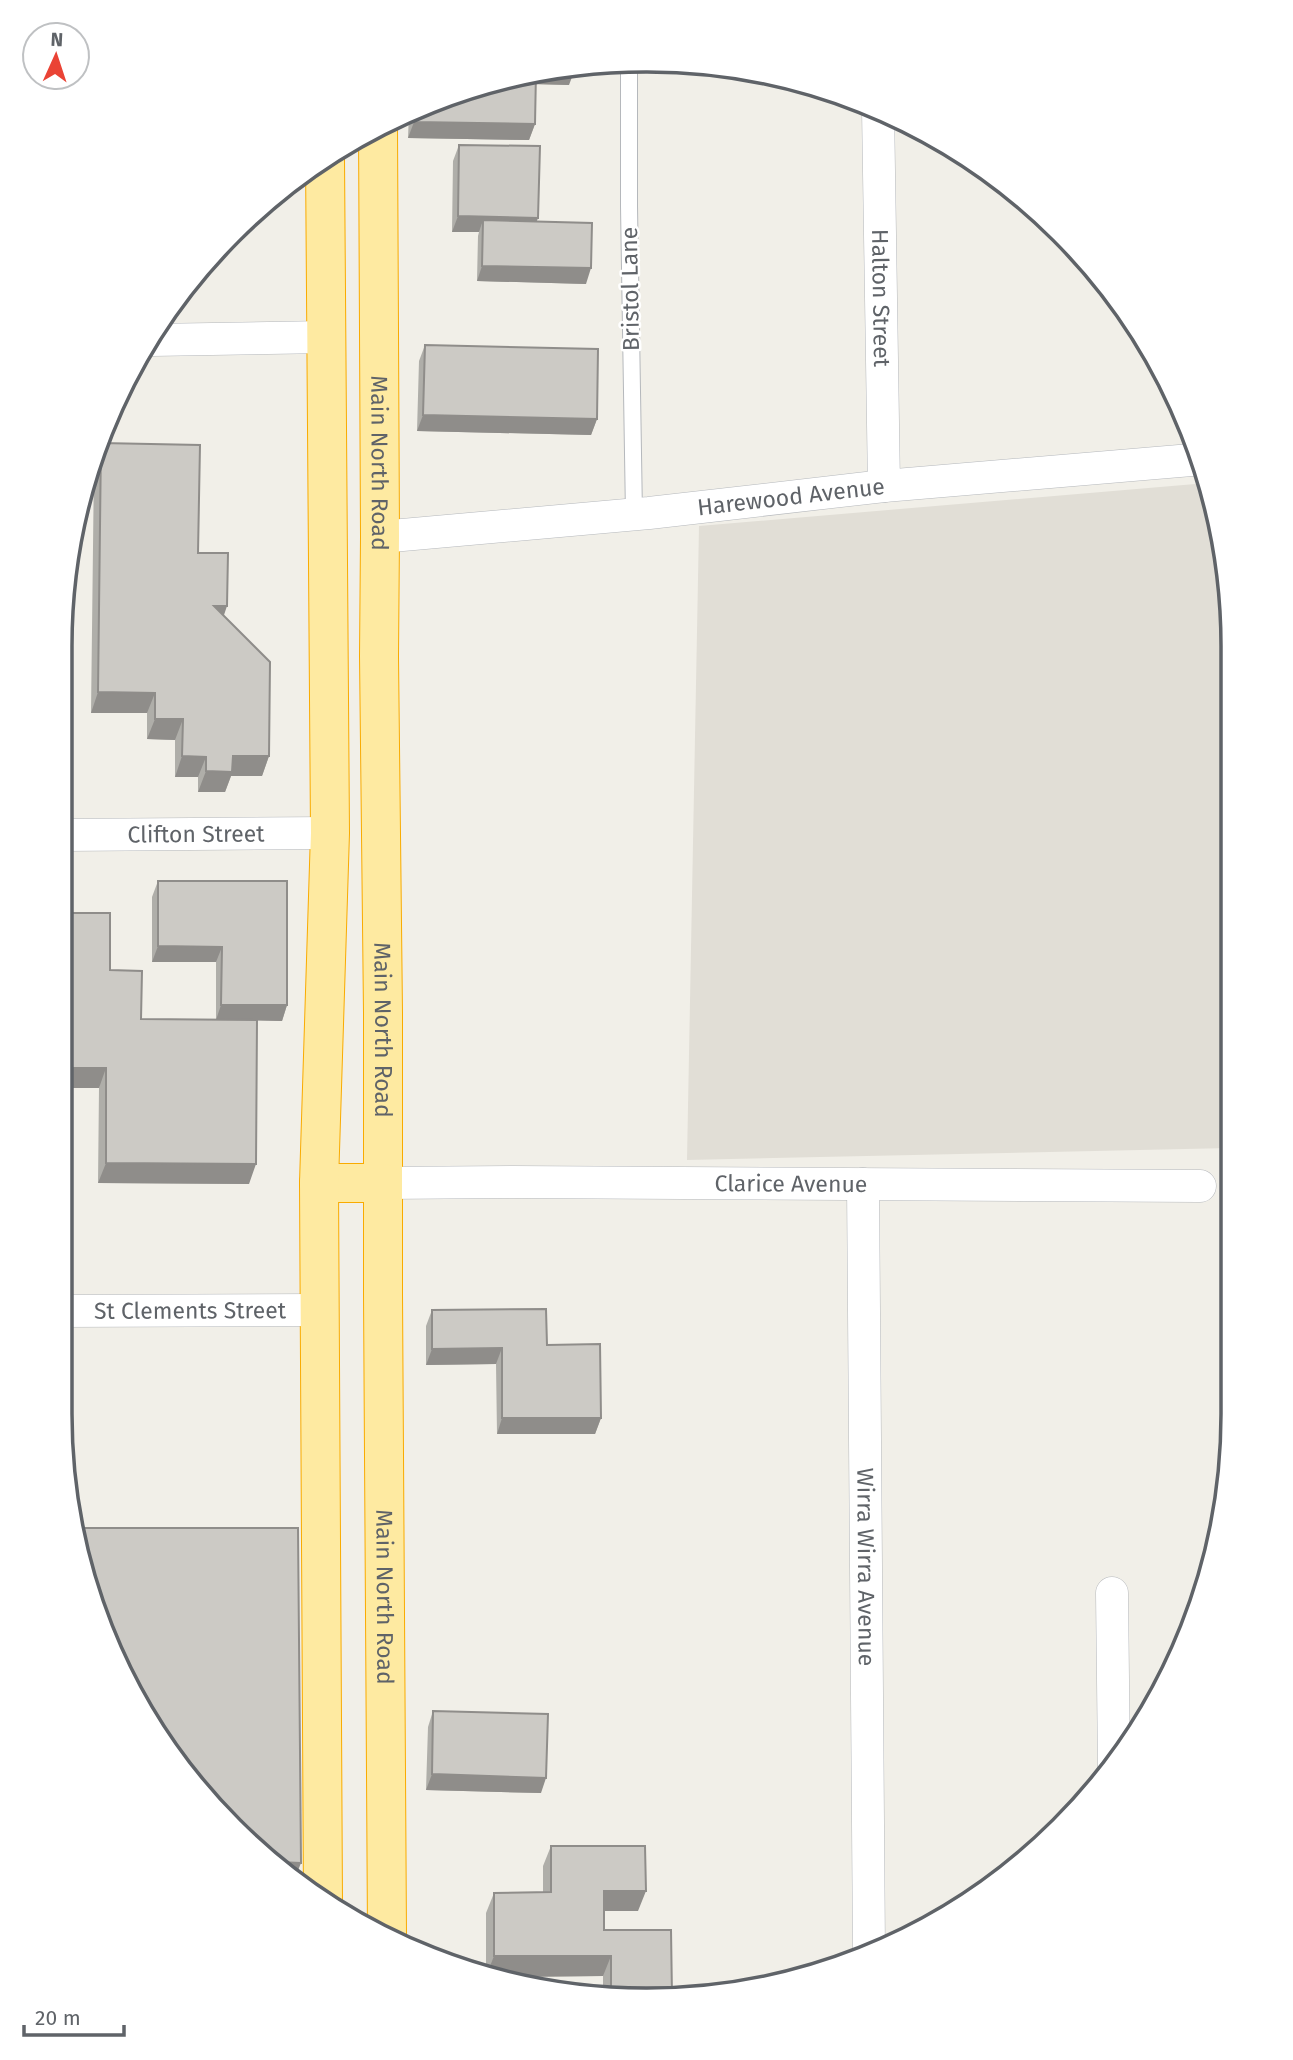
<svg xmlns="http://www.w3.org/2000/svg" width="1293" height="2060" viewBox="0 0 1293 2060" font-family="'Fira Sans',sans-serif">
<rect width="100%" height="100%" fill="#f1efe8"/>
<!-- education -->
<path fill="#e1ded6" d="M1207,483L1232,608L1230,1148L687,1160L699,526Z"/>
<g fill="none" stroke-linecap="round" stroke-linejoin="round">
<!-- service casing -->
<g stroke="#b5b8bc" stroke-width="18">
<path id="service" d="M629,63V206L634,515"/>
</g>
<!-- minor casing -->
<g stroke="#b5b8bc" stroke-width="33">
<g id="minor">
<path id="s1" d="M878,109L884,486"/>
<path d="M152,340L327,337"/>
<path id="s2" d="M380,537L649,513L884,486L1203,459"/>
<path id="s3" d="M63,835L330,833"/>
<path id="s4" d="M383,1183L514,1182L1200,1186"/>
<path id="s5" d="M863,1184L869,1951"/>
<path id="s6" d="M60,1311L320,1310"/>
<path d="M1112,1593L1114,1767"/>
</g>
</g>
<!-- trunk casing -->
<g stroke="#f9ab00" stroke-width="40">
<g id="trunk">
<path id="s7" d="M378,127L380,537L379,656L383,1013V1294L387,1934"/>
<path d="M319,1183H383"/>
<path d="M323,1903L319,1183L330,833L325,158"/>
</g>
</g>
<!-- service -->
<use href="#service" stroke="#fff" stroke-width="16"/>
<!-- minor -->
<use href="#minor" stroke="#fff" stroke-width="32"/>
<!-- trunk -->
<use href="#trunk" stroke="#feeaa1" stroke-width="38"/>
</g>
<!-- wall -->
<path fill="#afaea9" d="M569,65V85L536,84L535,124L529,140L408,138L409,113L457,91Z
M459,145L537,221L586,284L477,281L478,236L479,232H452L453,161Z
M425,345L597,419L591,435L417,431L419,361Z
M101,443L198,553L223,616L269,756L262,776H231L225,792H198V777H175V740L147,739V713H91L94,464Z
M158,881L287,1005L282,1021L257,1020L249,1184L98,1183L99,1088L110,970L141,1019L216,1020V962H152V897Z
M432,1310L547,1345L601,1418L595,1434H497L496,1364L426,1365V1326Z
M433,1711L541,1793L426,1790L428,1727Z
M551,1846L638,1911H604V1930L646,2000L603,1993V1976L503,1977L486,1974V1913L494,1893L543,1892V1866Z"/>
<!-- shaded-wall -->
<path fill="#8f8d8a" d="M552,69H575L569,85L530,84L534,73Z
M414,122L535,124L529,140L408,138Z
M458,216L538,218L532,234L483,220L479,232H452Z
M482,266L591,268L586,284L477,281Z
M423,415L597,419L591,435L417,431Z
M214,606H227L220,627Z
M98,692L155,693L147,713H91Z
M155,719H183L175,740L147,739Z
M182,756L206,757L198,777H175Z
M233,756H269L262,776H231L225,792H198L206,771Z
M158,946L222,947L216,962H152Z
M221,1005H287L282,1021L216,1020Z
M62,1068H106L99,1088H61Z
M106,1163L256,1164L249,1184L98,1183Z
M502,1348L496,1364L426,1365L432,1349Z
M502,1418H601L595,1434H497Z
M432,1774L546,1778L541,1793L426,1790Z
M278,1862L301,1863L295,1878Z
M604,1891H646L638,1911H597Z
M494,1956H611L603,1976L503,1977L487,1974Z"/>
<!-- building -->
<path fill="#cccac5" stroke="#8f8d8a" stroke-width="2" d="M575,64V69H552L569,65Z
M536,72L535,124L414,122V110L457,91Z
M459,145L540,146L538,218L458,216Z
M483,220L592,223L591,268L482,266Z
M425,345L598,349L597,419L423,415Z
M101,443L200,445L198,553H228L227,606H214L270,662L269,756H233L232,772L206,771V757L182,756L183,719H155V693L98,692Z
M158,881H287V1005H221L222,947L158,946Z
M62,913H110V970L142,971L141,1019L257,1020L256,1164L106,1163V1068H62Z
M546,1309L547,1345L600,1344L601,1418H502V1348L432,1349V1310Z
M78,1528H298L301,1863L278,1862L181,1771L91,1602Z
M433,1711L548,1714L546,1778L432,1774Z
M551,1846H645L646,1891H604V1930H671L672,1996L646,2000L611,1995V1956H494V1893L551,1892Z"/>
<g text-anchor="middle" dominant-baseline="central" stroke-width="5" stroke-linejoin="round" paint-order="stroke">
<!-- street labels -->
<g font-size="23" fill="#5f6368" stroke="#fff">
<text transform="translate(630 289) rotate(-91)">Bristol Lane</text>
<text stroke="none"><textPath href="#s1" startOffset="189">Halton Street</textPath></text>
<text stroke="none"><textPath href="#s7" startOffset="336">Main North Road</textPath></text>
<text stroke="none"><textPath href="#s2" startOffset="413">Harewood Avenue</textPath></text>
<text stroke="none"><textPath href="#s3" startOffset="133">Clifton Street</textPath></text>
<text stroke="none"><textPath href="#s7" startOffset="903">Main North Road</textPath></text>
<text stroke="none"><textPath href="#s4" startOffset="408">Clarice Avenue</textPath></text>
<text stroke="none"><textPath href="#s6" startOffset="130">St Clements Street</textPath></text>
<text stroke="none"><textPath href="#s5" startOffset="383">Wirra Wirra Avenue</textPath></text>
<text stroke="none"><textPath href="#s7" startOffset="1470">Main North Road</textPath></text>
</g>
</g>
<!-- crop -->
<path d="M0 0H1293V2060H0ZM646 72H647A574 574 0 0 1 1221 646V1414A574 574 0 0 1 647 1988H646A574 574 0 0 1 72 1414V646A574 574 0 0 1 646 72Z" fill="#fff" fill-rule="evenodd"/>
<path fill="none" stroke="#5f6368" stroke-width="3.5" d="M646 72H647A574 574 0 0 1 1221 646V1414A574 574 0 0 1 647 1988H646A574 574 0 0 1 72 1414V646A574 574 0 0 1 646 72Z"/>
<!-- north arrow -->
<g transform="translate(56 56) rotate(3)"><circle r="33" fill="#ffffff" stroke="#bfc1c3" stroke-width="2"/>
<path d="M0-5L12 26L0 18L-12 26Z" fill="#ea4335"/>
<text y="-10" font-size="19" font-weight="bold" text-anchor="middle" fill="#5f6368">N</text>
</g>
<!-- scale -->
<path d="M24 2025v10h100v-10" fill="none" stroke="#5f6368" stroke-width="3.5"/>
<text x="35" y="2025" font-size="21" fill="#5f6368" stroke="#ffffff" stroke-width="5" paint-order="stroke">20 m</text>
</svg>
